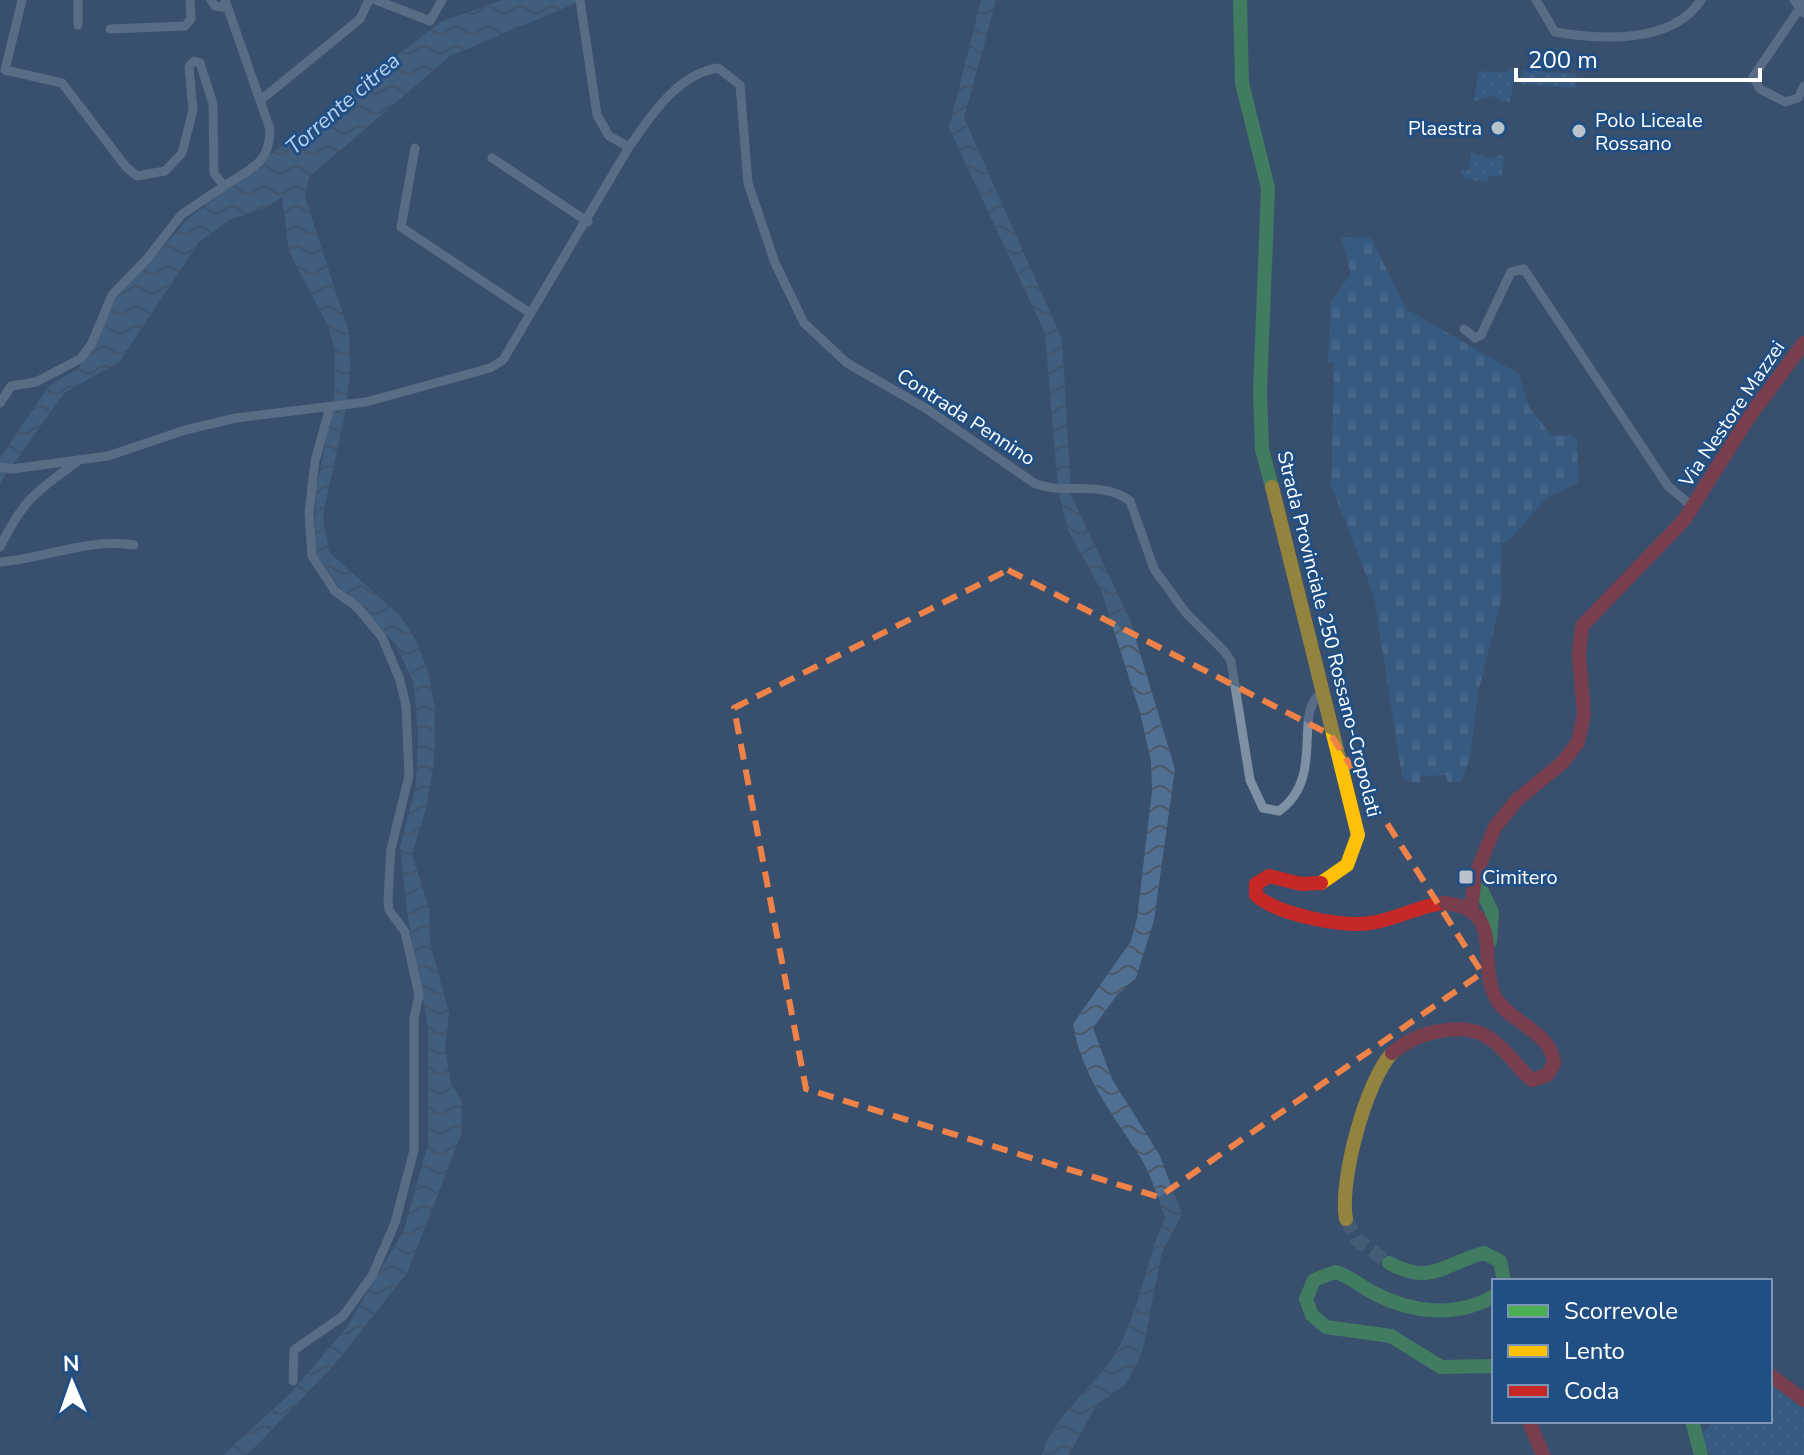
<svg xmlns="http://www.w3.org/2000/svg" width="1804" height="1455" viewBox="0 0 1804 1455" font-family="'Nunito Sans',sans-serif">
<defs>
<pattern id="grass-dots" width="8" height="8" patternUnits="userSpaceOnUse" patternTransform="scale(2)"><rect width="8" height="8" fill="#366699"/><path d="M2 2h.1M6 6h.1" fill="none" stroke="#547da8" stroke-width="1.8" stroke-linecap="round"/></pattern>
<pattern id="cemetery-stones" width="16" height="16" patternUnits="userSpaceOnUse" patternTransform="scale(2)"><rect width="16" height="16" fill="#366699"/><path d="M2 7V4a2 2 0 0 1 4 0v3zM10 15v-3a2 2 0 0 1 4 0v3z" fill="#547da8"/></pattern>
<pattern id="water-waves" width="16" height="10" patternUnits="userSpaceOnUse" patternTransform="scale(2)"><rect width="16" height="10" fill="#4f7093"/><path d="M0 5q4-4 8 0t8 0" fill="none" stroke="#4d5a68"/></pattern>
</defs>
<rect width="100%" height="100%" fill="#38506d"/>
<!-- grass -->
<path fill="url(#grass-dots)" d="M1508,69L1515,70L1510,103L1491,96L1474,101L1479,71L1507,73Z
M1522,70L1577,74L1576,88L1521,84Z
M1471,152L1487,158L1504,155L1502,177L1489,175L1488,183L1464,178L1460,170H1469Z
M1770,1381L1804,1406V1455H1711L1699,1436L1714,1421H1770Z"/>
<!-- cemetery -->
<path fill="url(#cemetery-stones)" d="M1341,237L1371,238L1406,309L1519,374L1529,407L1551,435H1573L1577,439L1578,483L1546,498L1508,542L1501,543V600L1478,693L1470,758L1461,782H1447L1446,775L1420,776V782H1410L1402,777L1374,596L1331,485L1334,363H1328L1331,300L1351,274Z"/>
<!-- water -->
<path fill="url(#water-waves)" d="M503,0H583L450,56L309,177L305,197L349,333L350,371L345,414L323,515L329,552L401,617L417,642L428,672L435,707L434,763L426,808L412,854L429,909L430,943L449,1013L445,1048L451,1084L462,1102L461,1135L407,1273L334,1365L258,1444L246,1455H223L291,1393L347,1327L404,1230L428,1144V1027L408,918L400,847L416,786L418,736L414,683L395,643L339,587L314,550L316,490L334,400L335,352L329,328L289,251L282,197L267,207L229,220L199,242L119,362L64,393L0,483V458L49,386L79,368L116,299L188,219L440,22Z
M981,0H996L964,118L1062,339L1071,495L1130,620L1175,769L1154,920L1136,978L1117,995L1093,1028L1112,1079L1159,1154L1182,1214L1162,1252L1142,1353L1126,1384L1096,1405L1069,1455H1042C1053,1415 1097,1386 1117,1350C1140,1310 1146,1260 1165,1217C1158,1199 1152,1177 1142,1160C1114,1115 1082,1078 1073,1024L1131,941L1137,919L1152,791L1151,761L1140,712L1101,590L1067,528L1058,488L1045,333L949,128Z"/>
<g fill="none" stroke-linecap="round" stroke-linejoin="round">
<!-- secondary-tunnel -->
<path stroke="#566a83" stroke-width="14" stroke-dasharray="14 7" stroke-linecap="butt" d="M1346,1219L1357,1240L1389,1263"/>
<!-- street -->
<path stroke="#7e90a3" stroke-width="9" d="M22,0L5,70L62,83L126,167L137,176L165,171L182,153L193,110L189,67L194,61L200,63L213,104L214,173L224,186C251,168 270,164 270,129L225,0
M78,0V25
M211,0L215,6L228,8
M376,0L430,21L442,0
M580,0L597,115L609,136L629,147
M1536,0L1555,32C1602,40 1672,44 1701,0
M1794,0L1804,13
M1804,2L1753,77L1760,89L1785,102L1798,98L1804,86
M110,29L185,26L191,19L190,0
M262,99L360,19L369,0
M415,148L401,227L530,313
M492,158L588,222
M1464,329L1475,338L1481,335L1511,272L1524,269L1668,486L1694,508
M0,403L11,386L36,382L80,359L91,345L112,295L147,259L181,215L224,186
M0,467L12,469L108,456L185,430L236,418L366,402L490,368L503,360L629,147C651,116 677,74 718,68L740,85L748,183L775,263L804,323L847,363L927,409L1034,483C1065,496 1100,479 1130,501L1154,569L1186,613L1225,652L1231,661L1250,780L1263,808L1279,811C1325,778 1294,716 1319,695
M0,547C24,498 36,492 78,461
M0,562C49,558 85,538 134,545
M293,1381L294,1350L343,1316L372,1276L395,1223L414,1150V1018L419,995L405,932L389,910L388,899L391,849L409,776L406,706L400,680L382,637L357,607L335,591L312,556L309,513L315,461L330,407"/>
<!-- fast -->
<path stroke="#4caf50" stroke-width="14" d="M1240,0L1242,83L1268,188L1260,392L1262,449L1272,487
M1474,875L1492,912L1490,941
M1389,1263C1433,1286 1442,1264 1484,1253L1500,1261L1504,1281
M1494,1296C1457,1318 1411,1313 1374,1293C1360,1286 1350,1276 1335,1272L1314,1280L1306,1299L1312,1315L1326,1327L1391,1336L1441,1367L1494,1366
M1692,1421L1701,1455"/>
<!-- slow -->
<path stroke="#ffc107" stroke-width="14" d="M1272,487L1358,835L1347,865L1321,883
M1346,1219C1339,1181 1366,1081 1392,1053"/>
<!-- jam -->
<path stroke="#c62828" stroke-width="14" d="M1321,883L1301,884L1269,876L1256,884V895C1277,915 1342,927 1370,923C1395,920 1418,906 1443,903C1508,908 1475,963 1497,1000C1513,1024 1551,1032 1554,1063L1547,1075L1532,1080C1517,1068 1508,1051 1492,1040C1465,1019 1416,1032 1392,1053
M1471,911L1475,876L1495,827L1517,800L1563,762L1578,742L1584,714L1579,655L1582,626L1684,520L1749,417L1804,343
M1770,1375L1804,1400
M1529,1421L1543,1455"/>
</g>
<!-- marked area -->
<path d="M0 0H1804V1455H0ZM1008,570L1331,735L1482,973L1159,1197L806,1089L734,708Z" fill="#38506d" fill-opacity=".55" fill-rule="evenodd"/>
<path fill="none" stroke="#ee8249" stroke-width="6" stroke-dasharray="16 10" stroke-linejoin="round" d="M1008,570L1331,735L1482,973L1159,1197L806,1089L734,708Z"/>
<!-- markers -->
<g fill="#b9c2cc" stroke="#224f83" stroke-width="3">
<circle cx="1498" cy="128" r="8"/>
<circle cx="1579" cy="131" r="8"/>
<rect x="1458" y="869" width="16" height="16" rx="4"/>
</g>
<g text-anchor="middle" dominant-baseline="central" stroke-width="6" stroke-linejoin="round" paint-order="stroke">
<!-- poi labels -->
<g font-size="20" fill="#fff" stroke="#224f83" text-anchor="start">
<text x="1595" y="120">Polo Liceale<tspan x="1595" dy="23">Rossano</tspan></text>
<text x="1482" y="128" text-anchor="end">Plaestra</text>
<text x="1482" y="877">Cimitero</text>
</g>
<!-- street labels -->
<g font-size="20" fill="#fff" stroke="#224f83">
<text transform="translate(1732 414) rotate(-56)">Via Nestore Mazzei</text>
<text transform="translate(966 417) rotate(33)">Contrada Pennino</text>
<text transform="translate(1329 634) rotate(76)">Strada Provinciale 250 Rossano-Cropolati</text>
</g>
<!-- water labels -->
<g font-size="22" font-style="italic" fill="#b5d2f0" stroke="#224f83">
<text transform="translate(343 104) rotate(-41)">Torrente citrea</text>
</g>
</g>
<!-- legend -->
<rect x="1492" y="1279" width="280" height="144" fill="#224f83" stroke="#7a95b5" stroke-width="2"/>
<rect x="1508" y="1305" width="40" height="12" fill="#4caf50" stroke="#7a95b5" stroke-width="2"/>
<text x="1564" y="1319" font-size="24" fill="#ffffff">Scorrevole</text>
<rect x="1508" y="1345" width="40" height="12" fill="#ffc107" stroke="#7a95b5" stroke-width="2"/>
<text x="1564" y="1359" font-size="24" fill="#ffffff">Lento</text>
<rect x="1508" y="1385" width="40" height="12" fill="#c62828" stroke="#7a95b5" stroke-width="2"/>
<text x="1564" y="1399" font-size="24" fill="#ffffff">Coda</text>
<!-- north arrow -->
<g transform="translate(72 1383) rotate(358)" stroke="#224f83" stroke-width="6" paint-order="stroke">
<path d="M0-6L14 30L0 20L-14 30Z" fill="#ffffff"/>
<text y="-12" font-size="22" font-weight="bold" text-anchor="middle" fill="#ffffff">N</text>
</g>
<!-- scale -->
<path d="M1516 68v12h244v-12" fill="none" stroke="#ffffff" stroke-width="4"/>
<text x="1528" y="68" font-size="24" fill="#ffffff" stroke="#224f83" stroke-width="6" paint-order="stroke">200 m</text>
</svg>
